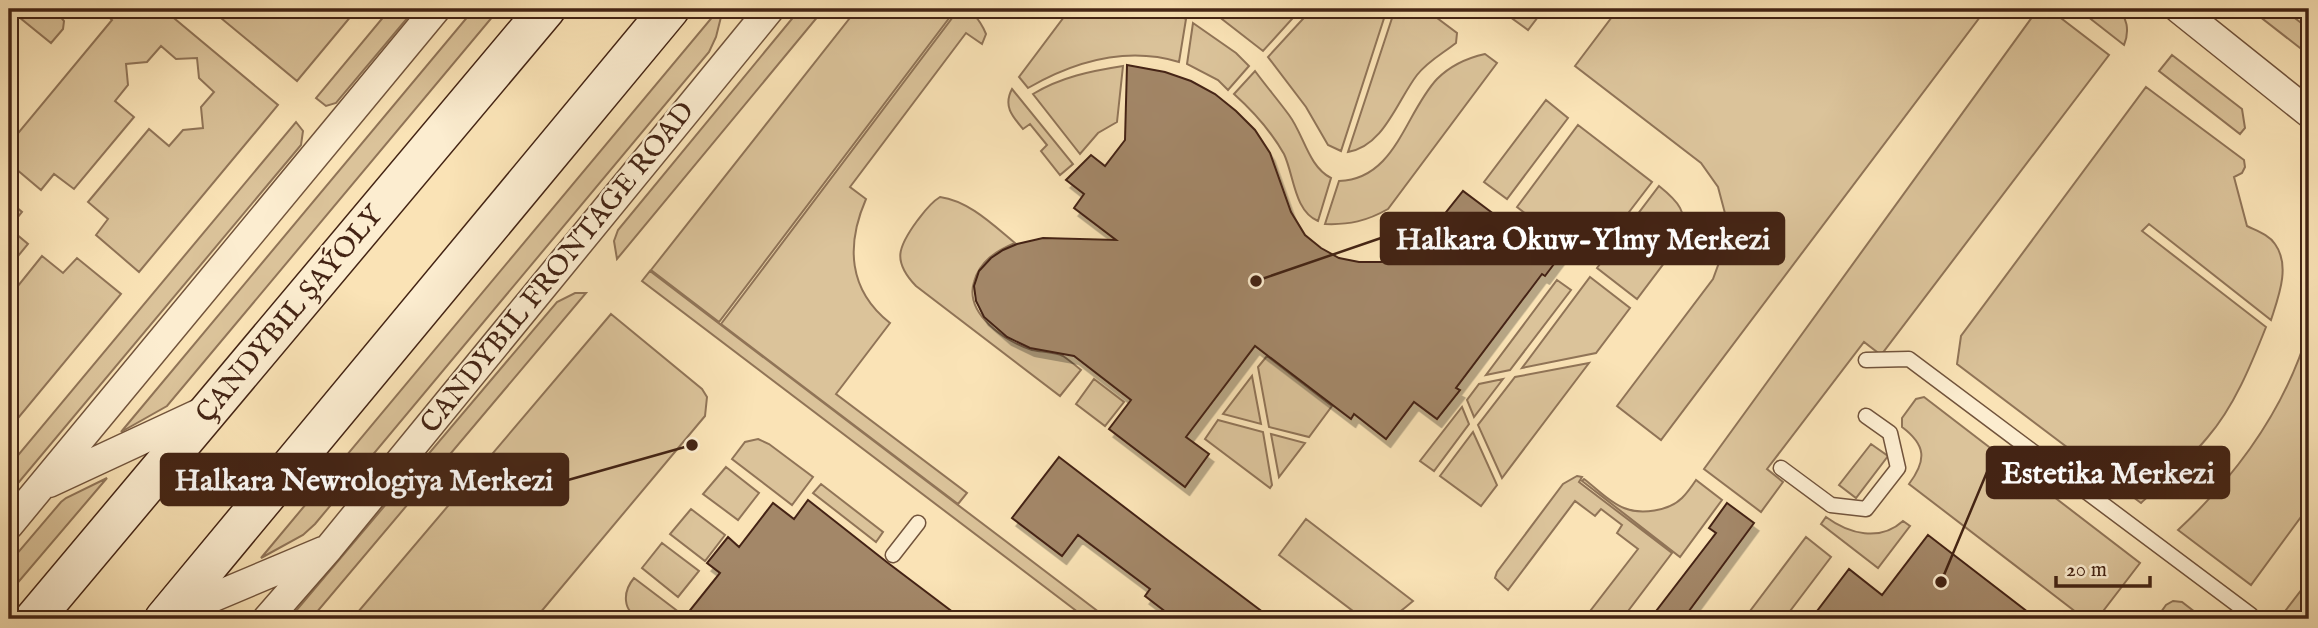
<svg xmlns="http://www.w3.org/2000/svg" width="2318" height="628" viewBox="0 0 2318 628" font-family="'IM FELL English',serif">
<defs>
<filter id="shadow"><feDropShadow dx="4.5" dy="8" stdDeviation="0" flood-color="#0004"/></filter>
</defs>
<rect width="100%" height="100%" fill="#fae3b6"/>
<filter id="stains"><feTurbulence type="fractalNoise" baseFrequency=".00286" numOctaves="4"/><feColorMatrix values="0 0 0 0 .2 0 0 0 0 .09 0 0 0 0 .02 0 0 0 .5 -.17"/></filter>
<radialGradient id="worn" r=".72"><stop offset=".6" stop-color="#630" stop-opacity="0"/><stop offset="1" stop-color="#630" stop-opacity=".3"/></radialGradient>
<!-- green -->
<path fill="#dbc39a" stroke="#907457" stroke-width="2" d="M9,9H54L64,21L63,29L51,43Z
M100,9H163L278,105L139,272L96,235L108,219L88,202L149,129L169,146L183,130L203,128L201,107L214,92L199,78L197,58L176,59L161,46L147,62L126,64L128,85L115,101L134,117L74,189L54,174L41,190L9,163V144L112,20Z
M210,9H357L297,81Z
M390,9H415L336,103L326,106L316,98Z
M474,9H499L167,406L121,432Z
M719,9H723L716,37L709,52L315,524L303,535L261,558Z
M800,9H824L617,259L614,241L618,230Z
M857,9H956L719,322L651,270Z
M959,9C973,9 981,22 986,34L982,44L966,33L850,187L866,199C846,245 848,290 890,323L836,394L967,493L958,504L721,324Z
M1070,9H1167L1186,19L1179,62C1126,46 1075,61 1028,88L1019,77Z
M1209,9H1301L1263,51Z
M1312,9H1387L1341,151L1328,145L1306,107L1268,57Z
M1395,9H1425L1457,33L1456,43C1442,54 1428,61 1417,75C1397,101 1384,146 1348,152Z
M1499,9H1544L1528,30Z
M1618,9H1986L1661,440L1617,406L1713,279L1724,249L1726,217L1718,187L1701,163L1575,66Z
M2038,9H2049L2109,55L1881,355L1864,342L1767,469L1783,482L1761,512L1704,469Z
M2078,9C2088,9 2105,6 2114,9C2129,14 2129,33 2124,45Z
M2250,9H2283L2309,29V55Z
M1193,23L1236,53L1249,66L1228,90L1218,80L1187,64Z
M1485,54L1497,63L1388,209C1367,221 1349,225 1325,224L1339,181C1396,179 1405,113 1437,79C1450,66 1467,58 1485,54Z
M2172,55L2242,109L2245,128L2240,134L2159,71Z
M1123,66L1117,122L1098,133L1080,154L1033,94C1061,77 1091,71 1123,66Z
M1255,71C1266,86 1278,100 1289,115C1304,135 1308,166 1331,178L1318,221C1294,211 1294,175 1284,154C1271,131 1254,112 1234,94Z
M2146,87L2244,160L2245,167L2242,173L2234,177L2247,226C2257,231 2269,235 2275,244C2291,266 2278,298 2271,320L2149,224L2142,231L2266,327C2251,365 2234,407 2207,438C2187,462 2164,482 2141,503L1957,364L1961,336Z
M1012,89L1073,164L1060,175L1041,151L1047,145L1030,124L1023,129C1012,116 1003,106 1012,89Z
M1546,100L1568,118L1507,199L1484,182Z
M296,122L303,131L301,145L9,494V466Z
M1578,125L1652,182L1590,263L1517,207Z
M1659,186C1679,202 1687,211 1683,238L1637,299L1597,268Z
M940,197C969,201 993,225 1015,243C996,251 980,261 974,282C964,314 1006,342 1032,350C1042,352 1055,352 1063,356C1069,360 1075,365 1081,370L1060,396L916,286C892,261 898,247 917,221C924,212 930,203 940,197Z
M9,201L22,212L9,228L28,244L9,267Z
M42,256L63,273L77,258L121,294L9,429V297Z
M650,271L1108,619H1087L642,281Z
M1590,277L1630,308L1596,353L1522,368Z
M1557,280L1571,290L1510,370L1486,375Z
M575,293H586L311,619H289L557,302Z
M611,314L702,389L707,397L705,416L535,619H352Z
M2309,329V506L2251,585L2178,530C2237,475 2286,407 2309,329Z
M1267,356L1332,406L1309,437L1269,427L1258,367Z
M1589,363L1502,478L1478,425L1515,377Z
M1252,376L1261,424L1223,414Z
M1094,379L1124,402L1105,426L1076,404Z
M1503,379L1474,417L1467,400L1479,384Z
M1924,397L2140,563L2097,619H2085L1909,484C1927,460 1926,445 1902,427V418L1916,399Z
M1462,407L1469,424L1434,471L1420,461Z
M1218,420L1263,432L1272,485L1270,488L1205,439Z
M1473,432L1497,485L1481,506L1440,476Z
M1271,434L1305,443L1279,477Z
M758,439L769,444L813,477L792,505L732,459L745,442Z
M1871,444L1888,456L1856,498L1839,485Z
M726,467L759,493L738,520L703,494Z
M1577,476L1582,477L1579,482L1672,553L1622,619H1584L1638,549L1617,533L1622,525L1601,509L1595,516L1575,501L1508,590L1495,578L1497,572L1563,484Z
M107,478L9,593V563L61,502L66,498Z
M1584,479C1596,488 1610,503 1624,508C1641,515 1669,511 1682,498C1687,493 1692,486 1696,480L1722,500L1680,557L1582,481Z
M821,484L883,532L876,542L813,493Z
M691,509L725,535L705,561L670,534Z
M1826,517C1849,534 1880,542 1903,521L1910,526L1878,568L1821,524Z
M1306,519L1413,601C1392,619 1385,624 1357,614L1279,555Z
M1806,537L1831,557L1784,619H1744Z
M662,543L699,571L678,597L642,568Z
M634,578L688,619C676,619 651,623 642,619C621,612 623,591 634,578Z
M2309,580V619H2279Z
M2173,601L2182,602L2204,619H2156L2166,605Z"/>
<!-- building -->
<path fill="#a38768" stroke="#442414" stroke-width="2" filter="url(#shadow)" d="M1127,65L1165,72L1191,81L1215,94L1236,111L1255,130L1270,153L1291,212L1305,235L1321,248L1339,258L1359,262H1381L1400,256L1419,246L1463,191L1515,230L1563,252L1545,276L1542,274L1456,388L1460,390L1437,419L1414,402L1386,439L1354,414L1351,419L1255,346L1186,437L1209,454L1185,487L1109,429L1131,400L1074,356L1030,348L1007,337L984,317L976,301L974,286L979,271L991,258L1003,250L1017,244L1043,238L1116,240L1074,208L1084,194L1066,180L1091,155L1105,166L1125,140Z
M1059,457L1166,539L1272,619H1175L1145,596L1150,589L1078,535L1062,556L1012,518Z
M808,500L888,563L962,619H683L720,573L707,563L728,537L739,547L773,503L794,519Z
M1727,503L1754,523L1683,619H1650L1716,533L1709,528Z
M1928,535L2037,619H1811L1849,569L1882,595Z"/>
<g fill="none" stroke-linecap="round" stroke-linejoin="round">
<!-- service casing -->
<g stroke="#72543c" stroke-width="17">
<path id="service" d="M1866,360L1909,359L2251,615
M1781,468L1831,505L1866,509L1898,468L1890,433L1866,416
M893,555L918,523"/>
</g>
<!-- minor casing -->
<g stroke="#72543c" stroke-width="31">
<path id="minor" d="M2179,9L2309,113
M49,483L206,410
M9,525L436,9
M171,615L323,551
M267,619L329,548L770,9"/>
</g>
<!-- secondary casing -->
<g stroke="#442414" stroke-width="41">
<path id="secondary" d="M34,619L546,9
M164,619L670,9"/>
</g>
<!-- service -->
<use href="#service" stroke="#fcedd0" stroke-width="14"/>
<!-- minor -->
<use href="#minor" stroke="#fcedd0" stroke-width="28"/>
<!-- secondary -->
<use href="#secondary" stroke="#fcedd0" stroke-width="38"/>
</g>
<g text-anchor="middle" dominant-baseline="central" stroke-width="5" stroke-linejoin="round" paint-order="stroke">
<!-- street labels -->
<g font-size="28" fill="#442414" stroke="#fcedd0">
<text transform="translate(558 268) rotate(-51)">CANDYBIL FRONTAGE ROAD</text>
<text transform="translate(290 315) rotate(-50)">ÇANDYBIL ŞAÝOLY</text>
</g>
</g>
<!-- callouts -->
<path fill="none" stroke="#442414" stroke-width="2.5" d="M1256 281L1381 238M1941 582L1987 472M692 445L568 480"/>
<g fill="#442414" stroke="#fcedd0" stroke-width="2.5">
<circle cx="1256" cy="281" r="7"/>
<circle cx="1941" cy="582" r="7"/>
<circle cx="692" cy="445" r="7"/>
</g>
<g fill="#442414" stroke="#442414" stroke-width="2.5">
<rect x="1381" y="213" width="403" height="51" rx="7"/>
<rect x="1987" y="447" width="242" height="51" rx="7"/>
<rect x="161" y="454" width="407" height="51" rx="7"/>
</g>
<g font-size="30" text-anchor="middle" font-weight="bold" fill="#fff">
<text x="1583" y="249">Halkara Okuw-Ylmy Merkezi</text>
<text x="2108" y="483">Estetika Merkezi</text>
<text x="364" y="490">Halkara Newrologiya Merkezi</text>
</g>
<!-- margin -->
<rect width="2318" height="628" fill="none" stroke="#fae3b6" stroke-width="35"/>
<rect x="10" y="10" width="2297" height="607" fill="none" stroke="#442414" stroke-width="3.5"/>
<rect x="18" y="18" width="2283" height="593" fill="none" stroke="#442414" stroke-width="2"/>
<!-- scale -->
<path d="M2056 576v10h94v-10" fill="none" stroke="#442414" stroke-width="3.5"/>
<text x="2066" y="576" font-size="21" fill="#442414" stroke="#fcedd0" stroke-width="5" paint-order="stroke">20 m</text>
<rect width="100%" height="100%" filter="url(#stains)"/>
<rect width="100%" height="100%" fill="url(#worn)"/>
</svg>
